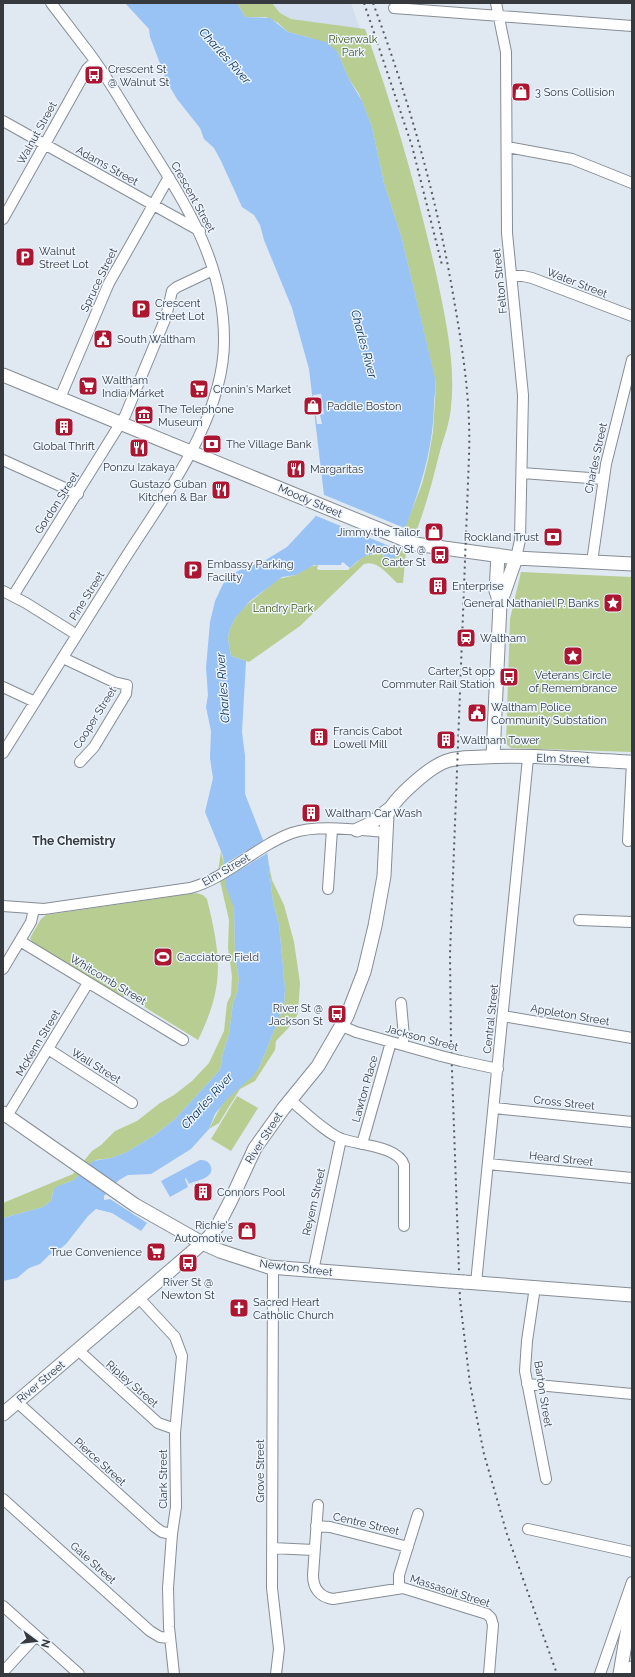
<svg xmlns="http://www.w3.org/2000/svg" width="635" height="1677" viewBox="0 0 635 1677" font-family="Raleway,sans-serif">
<rect width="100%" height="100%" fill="#e0e8f1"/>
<!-- built -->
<path fill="#d3dfef" d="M272,3H351L360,29L291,19L280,13Z"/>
<!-- green -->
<path fill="#b8cd91" d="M237,3H272L280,13L291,19L365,29C394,109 417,190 436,273C445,316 456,363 451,407C450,422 444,437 440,451C433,479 426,506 416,532L405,528L422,484L428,460L433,432L436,383L402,239L384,183L372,127L359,94L349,79L337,51L311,38L288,32L278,23L266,17H245Z
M397,549L406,552L403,583H397C387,574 378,560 364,564L300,626L249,662L231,656L228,639L229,631L235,618L243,608L278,579L296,575L309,567L318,565L317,569L319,570H348L364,556L381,553L386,559L397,557Z
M521,572L632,577V752L511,748L506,744L510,619Z
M221,851L234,908L235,955L239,979L237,992L233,1003L229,1034L223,1053L220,1070L175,1119L155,1135L127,1152L111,1158L96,1160L74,1180L63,1184L53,1192L51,1201L43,1207L3,1218V1203L73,1174L92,1151L101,1145L115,1131L137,1121L160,1103L174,1095L192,1081L209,1063L224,1031L227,1003L231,995L232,976L228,948L229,920L218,872Z
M268,859L272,880L284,905L294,942L300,983L298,1013L294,1022L276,1041L275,1050L255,1081L240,1089L219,1123L209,1129C217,1114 222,1101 235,1089C243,1082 252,1077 259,1068L284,1006L285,989L279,924L273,902Z
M196,893L203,895L207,899C221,957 225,985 198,1040L125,995L123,997L33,943L30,938L41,919L46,915Z
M237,1096L258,1108L231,1151L211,1139Z"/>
<!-- water -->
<path fill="#99c2f5" d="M125,3H237L245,17L270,18L288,32L326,42L337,51L349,79L362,101L372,127L384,183L402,239L435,378C437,387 434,395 434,405C433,458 415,503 396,552L397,557L386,560L382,553C368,553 360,558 350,568L344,563L342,562L341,565H314L296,575L282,577L250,601L235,618L229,631L228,639L231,656L246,661L242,732L245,756V794L267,850L273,902L279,924L285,989L284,1006L259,1068L253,1076L227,1099L215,1114L209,1129L191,1149L151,1174L128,1175L119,1180L104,1196V1200L110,1199L147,1223L141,1231L112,1213L96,1209L88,1216L66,1244L60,1249L49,1255L40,1264L29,1268L17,1278L3,1281V1218L43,1207L51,1201L54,1189L58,1186L74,1180L93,1161L111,1158L127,1152L155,1135L175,1119L220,1070L223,1053L229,1034L233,1003L237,992L239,979L235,955L234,908L226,887L223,856L205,812L213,778L210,758L211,731L206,707L208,695L206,668L210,622L215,601L223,584L230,576L238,571L264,561L287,547L315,517L324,495L309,369L292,308L264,240L260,225L254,215L242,207L221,161L214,148L204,139L200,128L177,99L167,82L150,37L149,29Z
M200,1160C205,1160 209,1161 211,1167C214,1179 196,1180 189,1184L186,1178L185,1179L188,1187L170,1197L161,1181Z"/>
<!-- pier -->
<path fill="#e0e8f1" d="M321,394L324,414L320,415L322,424H317L313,395Z
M322,494L407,529L399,550L314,515Z
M265,840L269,852L223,880V865Z"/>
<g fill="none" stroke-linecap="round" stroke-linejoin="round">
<!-- minor casing -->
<g stroke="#868d95" stroke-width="12">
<path id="minor" d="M496,3L506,52L507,233L523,395L520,540L516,558
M394,8L632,26
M3,121L200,231
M507,147L572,159L632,183
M3,219L87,69L95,61
M512,276H523L532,278L632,316
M60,398L109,283L169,177
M3,460L78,494
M522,473L603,479
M592,562L606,464L632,360
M3,591L26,603L77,635
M13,596L125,416L166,317L172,291L177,287L213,270
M63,658L114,682L127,685L126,694L94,747L80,762
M3,687L35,702
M3,753C41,692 79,632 117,571C159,503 225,421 224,339C224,261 184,201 144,138C126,110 110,81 90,54C77,37 64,20 51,3
M628,841L632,762
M328,889L332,829
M3,906L44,909L190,888C227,878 256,846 292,833C316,824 359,830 386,832
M579,920L632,922
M20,941L183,1040
M3,969L31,922L34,909
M401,1003L404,1037L402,1045
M503,1016L632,1038
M342,1026L356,1032L441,1056
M48,1049L132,1103
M461,1061L498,1069
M290,1100C303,1110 327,1134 342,1139C358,1145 398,1146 404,1165V1226
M494,1108L632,1122
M7,1116L88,983
M362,1144L391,1042
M488,1164L632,1178
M273,1268L272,1588L279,1649L276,1674
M313,1271L341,1139
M476,1283L528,758
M535,1287L527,1341L525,1371L546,1479
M139,1298L175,1337L182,1356L175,1433L176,1507L172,1534L168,1588L169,1627L174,1674
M78,1350L158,1423L175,1429
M527,1384L632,1394
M17,1402L155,1527L162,1532L172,1534
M3,1499L150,1631L160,1637L170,1638
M318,1505L313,1575C313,1588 319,1597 333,1599L403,1588L487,1614L491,1618L493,1625L489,1674
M316,1526L330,1527L408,1547
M528,1529L632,1552
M272,1548L314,1550
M399,1588V1575L418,1514
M3,1606L79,1674
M3,1672L36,1636
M600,1674L632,1582"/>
</g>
<!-- major casing -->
<g stroke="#868d95" stroke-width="15">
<path id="major" d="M3,375L415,544L516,558L632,564
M498,555L496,591L500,603
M493,756L500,604L516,558
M357,830L370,824L392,807
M3,1113L135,1205L202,1243L220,1251L269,1267L449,1281
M464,1282L632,1295
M3,1414L191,1253L209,1237L217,1227L230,1202L255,1148L283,1109L318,1066L347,1016L364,972L375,926L384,876L387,815C394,798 432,764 450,760C461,757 472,758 483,757C532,754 583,760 632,762
M620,1674L632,1603
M631,1674L632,1668"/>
</g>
<!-- minor -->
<use href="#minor" stroke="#fff" stroke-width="10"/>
<!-- major -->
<use href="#major" stroke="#fff" stroke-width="13"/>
<!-- rail -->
<path stroke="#55595e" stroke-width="2" stroke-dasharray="2 4" stroke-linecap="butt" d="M364,3L412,146L442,265
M373,3C409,100 437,198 454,300C463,351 471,403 469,456L450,954L451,1042L460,1300L470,1384L484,1454L507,1534L557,1674"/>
<!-- minor-bridge casing -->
<g stroke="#868d95" stroke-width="12" stroke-linecap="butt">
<path id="minor-bridge" d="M441,1056L461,1061"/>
</g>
<!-- major-bridge casing -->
<g stroke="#868d95" stroke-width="15" stroke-linecap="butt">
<path id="major-bridge" d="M449,1281L464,1282"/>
</g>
<!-- minor-bridge -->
<use href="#minor-bridge" stroke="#fff" stroke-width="10"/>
<!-- major-bridge -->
<use href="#major-bridge" stroke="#fff" stroke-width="13"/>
</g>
<!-- icons -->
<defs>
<g id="bus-square" transform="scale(1)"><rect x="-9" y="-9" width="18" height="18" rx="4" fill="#ac1631" stroke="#edf5ff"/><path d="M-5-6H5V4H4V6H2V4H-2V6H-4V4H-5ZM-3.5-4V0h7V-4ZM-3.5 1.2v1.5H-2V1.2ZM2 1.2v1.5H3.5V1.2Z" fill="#fff"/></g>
<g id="shop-square" transform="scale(1)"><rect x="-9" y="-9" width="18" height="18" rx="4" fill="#ac1631" stroke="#edf5ff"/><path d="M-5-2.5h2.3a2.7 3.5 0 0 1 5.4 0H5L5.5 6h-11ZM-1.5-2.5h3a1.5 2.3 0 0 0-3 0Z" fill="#fff"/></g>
<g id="parking-square" transform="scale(1)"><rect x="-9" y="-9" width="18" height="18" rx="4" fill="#ac1631" stroke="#edf5ff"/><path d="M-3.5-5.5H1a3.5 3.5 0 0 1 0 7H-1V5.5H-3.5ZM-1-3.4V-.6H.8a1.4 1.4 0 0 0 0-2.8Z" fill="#fff"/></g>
<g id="civic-square" transform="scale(1)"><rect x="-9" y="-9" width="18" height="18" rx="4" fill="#ac1631" stroke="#edf5ff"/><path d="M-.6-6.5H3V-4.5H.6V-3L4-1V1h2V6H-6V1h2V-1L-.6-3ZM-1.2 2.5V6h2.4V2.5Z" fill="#fff"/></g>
<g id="supermarket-square" transform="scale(1)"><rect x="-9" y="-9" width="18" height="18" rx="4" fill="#ac1631" stroke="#edf5ff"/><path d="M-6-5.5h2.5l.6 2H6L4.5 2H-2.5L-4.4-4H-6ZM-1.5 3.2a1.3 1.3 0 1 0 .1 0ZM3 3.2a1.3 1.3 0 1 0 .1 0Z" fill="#fff"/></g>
<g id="museum-square" transform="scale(1)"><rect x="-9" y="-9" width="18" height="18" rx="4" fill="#ac1631" stroke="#edf5ff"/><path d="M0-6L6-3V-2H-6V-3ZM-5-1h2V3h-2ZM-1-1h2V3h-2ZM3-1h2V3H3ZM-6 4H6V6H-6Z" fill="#fff"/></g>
<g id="building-square" transform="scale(1)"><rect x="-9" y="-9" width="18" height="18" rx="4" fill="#ac1631" stroke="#edf5ff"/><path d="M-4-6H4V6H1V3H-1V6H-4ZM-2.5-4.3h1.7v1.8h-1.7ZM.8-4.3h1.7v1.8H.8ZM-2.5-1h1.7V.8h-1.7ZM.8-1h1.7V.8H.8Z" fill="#fff"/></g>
<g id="bank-square" transform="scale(1)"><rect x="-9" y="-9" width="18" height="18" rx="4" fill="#ac1631" stroke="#edf5ff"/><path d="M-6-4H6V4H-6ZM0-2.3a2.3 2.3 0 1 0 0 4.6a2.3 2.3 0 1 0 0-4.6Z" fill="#fff"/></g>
<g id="restaurant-square" transform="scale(1)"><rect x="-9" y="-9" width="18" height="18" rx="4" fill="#ac1631" stroke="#edf5ff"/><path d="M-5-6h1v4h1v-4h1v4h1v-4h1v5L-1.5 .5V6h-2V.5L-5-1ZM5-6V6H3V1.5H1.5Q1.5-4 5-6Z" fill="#fff"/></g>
<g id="sight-square" transform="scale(1)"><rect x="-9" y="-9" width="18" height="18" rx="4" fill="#ac1631" stroke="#edf5ff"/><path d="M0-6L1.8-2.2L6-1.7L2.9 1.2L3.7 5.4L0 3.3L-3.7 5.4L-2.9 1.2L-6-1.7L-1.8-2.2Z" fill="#fff"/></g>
<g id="station-square" transform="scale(1)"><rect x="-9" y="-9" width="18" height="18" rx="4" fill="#ac1631" stroke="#edf5ff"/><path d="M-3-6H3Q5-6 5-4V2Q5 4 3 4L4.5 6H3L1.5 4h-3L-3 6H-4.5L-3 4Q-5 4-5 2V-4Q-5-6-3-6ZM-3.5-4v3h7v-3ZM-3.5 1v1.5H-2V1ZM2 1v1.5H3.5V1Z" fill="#fff"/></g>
<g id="stadium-square" transform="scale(1)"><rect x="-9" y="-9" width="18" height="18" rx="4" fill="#ac1631" stroke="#edf5ff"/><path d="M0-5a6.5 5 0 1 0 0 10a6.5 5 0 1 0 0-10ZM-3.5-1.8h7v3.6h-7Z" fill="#fff"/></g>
<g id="church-square" transform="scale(1)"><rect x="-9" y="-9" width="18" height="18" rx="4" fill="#ac1631" stroke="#edf5ff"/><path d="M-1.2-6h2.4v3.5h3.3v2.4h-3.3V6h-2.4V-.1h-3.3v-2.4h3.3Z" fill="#fff"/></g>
</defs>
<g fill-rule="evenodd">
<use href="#bus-square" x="94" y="75"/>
<use href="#shop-square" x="521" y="92"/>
<use href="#parking-square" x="25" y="257"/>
<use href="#parking-square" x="141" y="309"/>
<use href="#civic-square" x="103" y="339"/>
<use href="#supermarket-square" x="88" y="386"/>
<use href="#supermarket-square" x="199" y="389"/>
<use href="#shop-square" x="313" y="406"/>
<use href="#museum-square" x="144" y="415"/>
<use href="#building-square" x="64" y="427"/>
<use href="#bank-square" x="212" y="444"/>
<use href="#restaurant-square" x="139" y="448"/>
<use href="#restaurant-square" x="296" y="469"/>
<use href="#restaurant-square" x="221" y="490"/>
<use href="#shop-square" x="434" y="532"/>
<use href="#bank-square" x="553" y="537"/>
<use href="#bus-square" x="440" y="555"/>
<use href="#parking-square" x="193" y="570"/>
<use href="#building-square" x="438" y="586"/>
<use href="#sight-square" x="613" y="603"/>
<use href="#station-square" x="466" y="638"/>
<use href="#sight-square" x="573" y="656"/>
<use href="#bus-square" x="509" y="677"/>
<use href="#civic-square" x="477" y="713"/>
<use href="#building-square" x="319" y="737"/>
<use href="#building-square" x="446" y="740"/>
<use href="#building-square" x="311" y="813"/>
<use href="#stadium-square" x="163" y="957"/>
<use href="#bus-square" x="337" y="1014"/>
<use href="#building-square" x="203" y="1192"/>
<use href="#shop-square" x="247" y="1231"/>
<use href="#supermarket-square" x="156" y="1252"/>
<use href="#bus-square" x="188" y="1263"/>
<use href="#church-square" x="239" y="1308"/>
</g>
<g text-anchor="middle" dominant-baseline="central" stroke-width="3" stroke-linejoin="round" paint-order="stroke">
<!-- park labels -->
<g font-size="11" fill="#465817" stroke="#edf5ff">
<text x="353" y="39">Riverwalk<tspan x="353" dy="13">Park</tspan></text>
<text x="283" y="608">Landry Park</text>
</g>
<!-- poi labels -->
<g font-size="11" fill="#36393d" stroke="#edf5ff" text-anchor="start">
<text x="108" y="69">Crescent St<tspan x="108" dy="13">@ Walnut St</tspan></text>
<text x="535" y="92">3 Sons Collision</text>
<text x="39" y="251">Walnut<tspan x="39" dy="13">Street Lot</tspan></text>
<text x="155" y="303">Crescent<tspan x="155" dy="13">Street Lot</tspan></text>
<text x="117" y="339">South Waltham</text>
<text x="102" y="380">Waltham<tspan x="102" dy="13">India Market</tspan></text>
<text x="213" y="389">Cronin's Market</text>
<text x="327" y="406">Paddle Boston</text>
<text x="158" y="409">The Telephone<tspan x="158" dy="13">Museum</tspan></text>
<text x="226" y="444">The Village Bank</text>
<text x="64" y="446" text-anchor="middle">Global Thrift</text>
<text x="139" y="467" text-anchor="middle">Ponzu Izakaya</text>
<text x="310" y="469">Margaritas</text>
<text x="207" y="484" text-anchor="end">Gustazo Cuban<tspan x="207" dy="13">Kitchen &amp; Bar</tspan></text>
<text x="420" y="532" text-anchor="end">Jimmy the Tailor</text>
<text x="539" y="537" text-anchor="end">Rockland Trust</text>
<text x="426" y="549" text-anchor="end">Moody St @<tspan x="426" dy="13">Carter St</tspan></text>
<text x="207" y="564">Embassy Parking<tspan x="207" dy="13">Facility</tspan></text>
<text x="452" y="586">Enterprise</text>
<text x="599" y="603" text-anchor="end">General Nathaniel P. Banks</text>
<text x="480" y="638">Waltham</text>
<text x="495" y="671" text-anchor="end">Carter St opp<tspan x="495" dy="13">Commuter Rail Station</tspan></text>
<text x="573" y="675" text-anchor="middle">Veterans Circle<tspan x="573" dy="13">of Remembrance</tspan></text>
<text x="491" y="707">Waltham Police<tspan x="491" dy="13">Community Substation</tspan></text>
<text x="333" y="731">Francis Cabot<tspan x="333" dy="13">Lowell Mill</tspan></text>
<text x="460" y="740">Waltham Tower</text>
<text x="325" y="813">Waltham Car Wash</text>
<text x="177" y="957">Cacciatore Field</text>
<text x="323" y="1008" text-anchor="end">River St @<tspan x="323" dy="13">Jackson St</tspan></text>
<text x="217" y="1192">Connors Pool</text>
<text x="233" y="1225" text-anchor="end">Richie's<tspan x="233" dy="13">Automotive</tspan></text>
<text x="142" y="1252" text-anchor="end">True Convenience</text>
<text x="188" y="1282" text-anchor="middle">River St @<tspan x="188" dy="13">Newton St</tspan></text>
<text x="253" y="1302">Sacred Heart<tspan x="253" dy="13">Catholic Church</tspan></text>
</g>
<!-- street labels -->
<g font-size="11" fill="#36393d" stroke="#edf5ff">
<text transform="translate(37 133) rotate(-61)">Walnut Street</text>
<text transform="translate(107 166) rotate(29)">Adams Street</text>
<text transform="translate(193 197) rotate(61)">Crescent Street</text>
<text transform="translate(99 280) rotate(-64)">Spruce Street</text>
<text transform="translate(500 281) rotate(-96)">Felton Street</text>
<text transform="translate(577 283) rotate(21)">Water Street</text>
<text transform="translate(596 458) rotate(-78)">Charles Street</text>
<text transform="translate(310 501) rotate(23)">Moody Street</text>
<text transform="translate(57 503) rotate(-57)">Gordon Street</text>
<text transform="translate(87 596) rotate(-58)">Pine Street</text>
<text transform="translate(95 718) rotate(-58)">Cooper Street</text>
<text transform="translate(563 759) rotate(2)">Elm Street</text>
<text transform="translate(226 870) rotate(-30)">Elm Street</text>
<text transform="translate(108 980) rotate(31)">Whitcomb Street</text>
<text transform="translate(570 1015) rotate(10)">Appleton Street</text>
<text transform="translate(491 1019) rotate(-84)">Central Street</text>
<text transform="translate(422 1038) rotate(15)">Jackson Street</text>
<text transform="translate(38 1043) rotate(-59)">McKenn Street</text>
<text transform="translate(96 1066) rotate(32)">Wall Street</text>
<text transform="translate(365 1089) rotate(-74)">Lawton Place</text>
<text transform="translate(564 1103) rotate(6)">Cross Street</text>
<text transform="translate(264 1138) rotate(-57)">River Street</text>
<text transform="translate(561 1159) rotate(6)">Heard Street</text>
<text transform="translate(314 1202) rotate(-77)">Reyem Street</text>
<text transform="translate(296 1268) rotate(7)">Newton Street</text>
<text transform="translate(41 1382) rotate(-40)">River Street</text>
<text transform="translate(132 1384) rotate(41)">Ripley Street</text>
<text transform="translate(543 1394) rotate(81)">Barton Street</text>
<text transform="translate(100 1462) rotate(42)">Pierce Street</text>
<text transform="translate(260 1471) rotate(-90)">Grove Street</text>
<text transform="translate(163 1479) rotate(-90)">Clark Street</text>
<text transform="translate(366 1524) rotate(13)">Centre Street</text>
<text transform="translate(93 1563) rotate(42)">Gale Street</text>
<text transform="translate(450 1591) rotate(18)">Massasoit Street</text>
</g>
<!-- water labels -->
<g font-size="12" font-style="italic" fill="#093360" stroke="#edf5ff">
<text transform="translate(225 56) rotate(48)">Charles River</text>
<text transform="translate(364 344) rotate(75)">Charles River</text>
<text transform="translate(223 688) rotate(-94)">Charles River</text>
<text transform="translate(207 1101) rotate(-48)">Charles River</text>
</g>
<!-- neighbourhood labels -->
<g font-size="12" font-weight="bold" fill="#36393d" stroke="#edf5ff">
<text x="74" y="841">The Chemistry</text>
</g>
</g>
<!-- border -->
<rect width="635" height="1677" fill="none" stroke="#36393d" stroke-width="8"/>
<!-- north arrow -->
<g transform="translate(36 1641) rotate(105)" stroke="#edf5ff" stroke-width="3" paint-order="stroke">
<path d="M0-3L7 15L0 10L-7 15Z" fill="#36393d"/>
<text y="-6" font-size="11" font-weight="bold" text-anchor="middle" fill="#36393d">N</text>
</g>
</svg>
